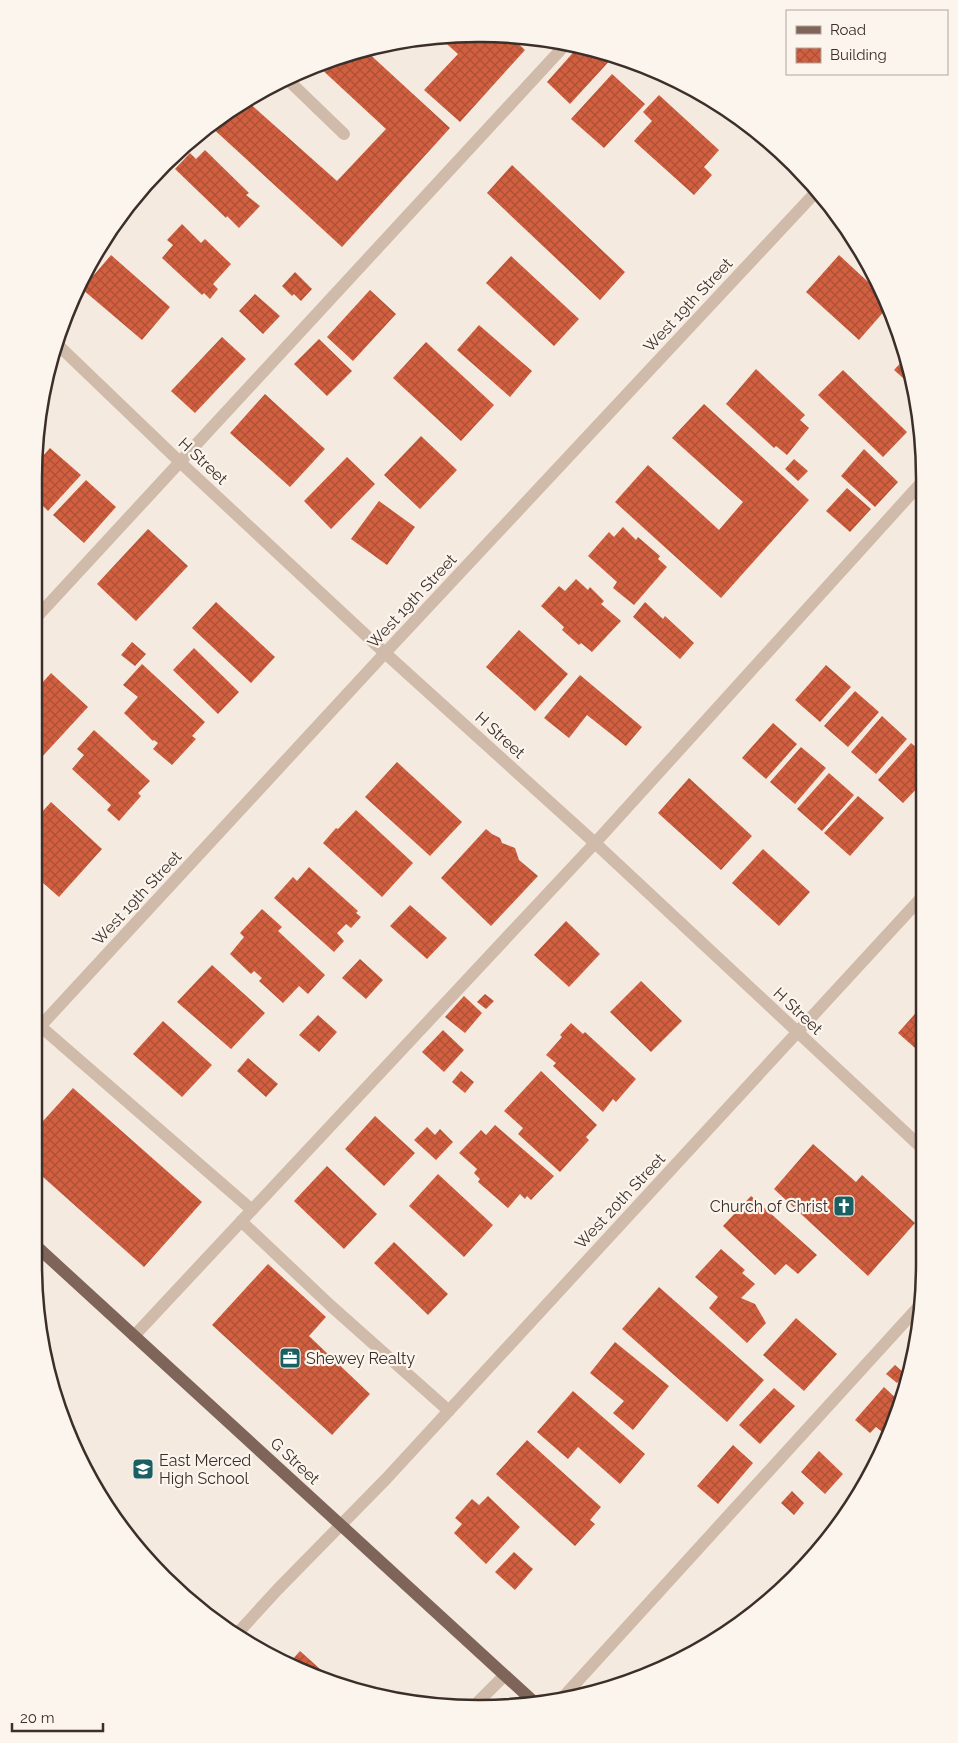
<svg xmlns="http://www.w3.org/2000/svg" width="958" height="1743" viewBox="0 0 958 1743" font-family="Raleway,sans-serif">
<defs>
<pattern id="building-cross-hatch" width="8" height="8" patternUnits="userSpaceOnUse" patternTransform="scale(1.25)"><rect width="8" height="8" fill="#d26040"/><path d="M0 0l8 8M0 8l8-8" fill="none" stroke="#ac5036"/></pattern>
</defs>
<rect width="100%" height="100%" fill="#f5eadf"/>
<!-- building -->
<path fill="url(#building-cross-hatch)" d="M450,35L511,37L525,50L460,122L424,90L458,54L439,37Z
M578,47L614,56L570,104L547,82Z
M364,49L450,128L342,247L209,125L247,101L337,181L386,129L318,66Z
M612,74L645,104L604,148L571,119Z
M659,95L719,150L704,167L712,175L694,195L634,141L652,121L643,112Z
M205,150L249,193L246,195L260,206L239,228L227,216L226,218L175,169L190,153L196,159Z
M512,165L625,272L600,300L487,193Z
M182,224L201,243L205,239L231,264L213,284L218,289L210,299L204,293L202,295L162,258L173,245L167,240Z
M111,255L170,307L142,340L82,289Z
M839,255L879,292L887,308L859,340L806,292Z
M511,256L579,319L554,346L486,283Z
M295,272L312,289L301,301L294,294L292,296L282,286Z
M370,290L396,314L353,361L327,337Z
M255,294L280,316L263,334L239,311Z
M479,325L532,371L510,397L457,350Z
M222,337L246,359L195,413L171,391Z
M319,339L352,371L327,396L294,364Z
M426,342L494,405L461,441L393,378Z
M906,357L912,386L894,370Z
M756,369L805,415L800,420L809,428L787,455L776,446L774,448L726,404Z
M843,370L907,432L883,457L818,395Z
M265,394L325,449L290,487L230,433Z
M704,404L809,500L721,598L615,502L648,465L719,530L743,502L672,438Z
M421,436L457,470L420,509L384,475Z
M50,448L81,475L48,511L35,498V465Z
M864,449L898,482L875,507L841,476Z
M347,457L375,484L331,529L304,501Z
M794,459L808,471L798,481L785,469Z
M86,480L116,507L84,543L53,515Z
M847,488L871,509L850,532L826,511Z
M379,501L415,527L387,565L351,539Z
M623,527L636,540L638,537L660,556L658,559L667,567L634,605L613,588L617,582L588,556L609,532L614,537Z
M148,529L188,566L136,621L97,584Z
M576,579L588,590L590,587L604,601L601,604L621,621L592,652L581,643L579,645L562,630L564,627L541,606L559,586L565,591Z
M216,602L275,657L251,683L192,628Z
M645,602L663,619L665,616L694,643L680,659L633,617Z
M519,630L568,674L535,711L486,667Z
M132,642L146,654L135,666L121,655Z
M194,648L239,692L218,714L173,670Z
M142,664L205,722L192,736L196,739L172,765L153,749L158,743L154,740L153,741L124,713L138,697L123,685Z
M826,665L851,687L820,722L795,700Z
M51,673L88,707L40,759L34,754V692Z
M580,675L642,727L626,746L587,715L569,738L544,718Z
M855,691L879,712L848,747L824,726Z
M882,716L907,739L876,774L851,752Z
M773,723L797,744L766,779L742,758Z
M94,730L150,781L138,793L141,796L119,821L107,810L111,805L72,769L84,755L77,749Z
M911,743L922,752V783L903,803L878,780Z
M801,747L826,768L795,804L770,782Z
M397,762L462,822L430,856L365,797Z
M829,773L854,795L822,831L797,809Z
M689,778L752,836L721,870L658,813Z
M858,796L884,818L850,856L824,833Z
M51,802L102,849L59,897L34,875V821Z
M356,810L413,863L382,897L323,843L336,828L338,829Z
M486,829L492,834L500,838L502,843L515,848L519,860L538,876L491,926L441,878Z
M763,849L810,892L779,926L732,883Z
M309,867L358,911L356,913L361,917L351,928L346,924L337,933L344,941L334,952L274,898L293,877L297,881Z
M410,905L447,938L427,959L390,926Z
M262,909L282,927L278,931L325,975L308,994L299,986L283,1003L259,981L262,978L254,971L251,974L230,954L244,937L240,933Z
M566,921L600,954L569,987L534,955Z
M360,959L383,980L366,999L342,978Z
M212,965L265,1013L231,1049L177,1002Z
M641,981L682,1021L651,1052L610,1012Z
M485,994L494,1001L486,1009L477,1002Z
M464,996L482,1013L465,1033L445,1017Z
M922,1006L923,1055L898,1033Z
M318,1015L337,1032L319,1052L299,1035Z
M163,1021L212,1065L182,1097L133,1054Z
M571,1023L583,1034L585,1032L636,1079L616,1102L613,1099L603,1112L553,1066L556,1063L546,1055L562,1037L560,1035Z
M443,1030L464,1050L444,1072L422,1052Z
M248,1058L278,1084L266,1097L237,1071Z
M461,1071L474,1082L465,1093L452,1082Z
M541,1071L597,1125L586,1137L589,1140L560,1172L518,1134L523,1128L504,1111Z
M73,1088L202,1202L144,1267L34,1169V1131Z
M375,1116L415,1153L384,1186L345,1149Z
M495,1125L554,1176L531,1200L527,1196L525,1199L520,1194L508,1208L478,1182L480,1179L474,1173L477,1169L459,1153L481,1130L486,1135Z
M427,1127L435,1135L440,1129L453,1142L436,1160L414,1140Z
M813,1144L856,1182L862,1175L915,1223L868,1276L774,1189Z
M327,1166L377,1214L344,1249L294,1201Z
M438,1174L493,1225L464,1257L409,1206Z
M751,1196L817,1255L798,1274L786,1264L775,1275L723,1226Z
M394,1242L448,1294L428,1315L374,1263Z
M721,1249L745,1270L742,1273L755,1284L741,1298L755,1304L766,1323L747,1343L709,1308L718,1297L695,1277Z
M268,1264L326,1317L309,1336L370,1394L332,1435L212,1325Z
M659,1287L764,1380L727,1422L622,1329Z
M796,1318L837,1354L804,1391L763,1355Z
M615,1342L669,1386L633,1430L613,1413L624,1401L590,1373Z
M895,1365L905,1374L897,1383L886,1374Z
M884,1387L900,1402L886,1435L876,1427L870,1433L855,1420Z
M774,1388L795,1406L760,1444L739,1425Z
M573,1391L645,1454L620,1484L578,1447L568,1459L537,1432Z
M527,1440L601,1507L590,1520L595,1524L575,1546L496,1474Z
M733,1445L753,1463L718,1504L697,1486Z
M819,1451L843,1474L825,1494L801,1472Z
M792,1491L804,1503L794,1515L781,1503Z
M488,1496L520,1527L486,1564L454,1533L462,1524L455,1518L472,1499L479,1505Z
M514,1552L533,1569L515,1590L495,1572Z
M300,1651L330,1678H329L291,1661Z"/>
<g fill="none" stroke-linecap="round" stroke-linejoin="round">
<!-- minor -->
<path stroke="#d0baa9" stroke-width="12" d="M286,78L344,134
M57,344L181,463L385,653L595,843L923,1149
M34,620L566,44
M40,1026L252,1210
M34,1033L385,653L815,193
M241,1221L331,1306L449,1411
M134,1336L595,843L921,483
M235,1636L278,1589L386,1479L922,897
M565,1695L921,1304
M475,1705L504,1676"/>
<!-- major -->
<path stroke="#7f6559" stroke-width="12" d="M34,1244L534,1702"/>
</g>
<!-- icons -->
<defs>
<g id="church-square" transform="scale(1.125)"><rect x="-9" y="-9" width="18" height="18" rx="4" fill="#1a6063" stroke="#fcf5ed"/><path d="M-1.2-6h2.4v3.5h3.3v2.4h-3.3V6h-2.4V-.1h-3.3v-2.4h3.3Z" fill="#fff"/></g>
<g id="office-square" transform="scale(1.125)"><rect x="-9" y="-9" width="18" height="18" rx="4" fill="#1a6063" stroke="#fcf5ed"/><path d="M-6-3h4V-5.5h4V-3h4V5H-6ZM-1-4.5V-3h2v-1.5ZM-6 0V1H6V0Z" fill="#fff"/></g>
<g id="school-square" transform="scale(1.125)"><rect x="-9" y="-9" width="18" height="18" rx="4" fill="#1a6063" stroke="#fcf5ed"/><path d="M0-5L7-2L0 1L-7-2ZM-4 1L0 2.5L4 1V4Q0 6-4 4Z" fill="#fff"/></g>
</defs>
<g fill-rule="evenodd">
<use href="#church-square" x="844" y="1206"/>
<use href="#office-square" x="290" y="1358"/>
<use href="#school-square" x="143" y="1469"/>
</g>
<g text-anchor="middle" dominant-baseline="central" stroke-width="4.5" stroke-linejoin="round" paint-order="stroke">
<!-- street labels -->
<g font-size="16" fill="#3c2f2a" stroke="#fcf5ed">
<text transform="translate(688 305) rotate(-47)">West 19th Street</text>
<text transform="translate(203 461) rotate(43)">H Street</text>
<text transform="translate(412 601) rotate(-47)">West 19th Street</text>
<text transform="translate(500 735) rotate(42)">H Street</text>
<text transform="translate(137 898) rotate(-47)">West 19th Street</text>
<text transform="translate(798 1011) rotate(43)">H Street</text>
<text transform="translate(620 1201) rotate(-47)">West 20th Street</text>
<text transform="translate(295 1461) rotate(43)">G Street</text>
</g>
<!-- poi labels -->
<g font-size="16" fill="#3c2f2a" stroke="#fcf5ed" text-anchor="start">
<text x="828" y="1206" text-anchor="end">Church of Christ</text>
<text x="306" y="1358">Shewey Realty</text>
<text x="159" y="1460">East Merced<tspan x="159" dy="18">High School</tspan></text>
</g>
</g>
<!-- crop -->
<path d="M0 0H958V1743H0ZM478 42H480A436 436 0 0 1 916 478V1264A436 436 0 0 1 480 1700H478A436 436 0 0 1 42 1264V478A436 436 0 0 1 478 42Z" fill="#fcf5ed" fill-rule="evenodd"/>
<path fill="none" stroke="#3c2f2a" stroke-width="2.5" d="M478 42H480A436 436 0 0 1 916 478V1264A436 436 0 0 1 480 1700H478A436 436 0 0 1 42 1264V478A436 436 0 0 1 478 42Z"/>
<!-- legend -->
<rect x="786" y="10" width="162" height="65" fill="#fcf5ed" stroke="#afa69f"/>
<rect x="796" y="26" width="25" height="8" fill="#7f6559" stroke="#afa69f"/>
<text x="830" y="35" font-size="15" fill="#3c2f2a">Road</text>
<rect x="796" y="48" width="25" height="15" fill="url(#building-cross-hatch)" stroke="#afa69f"/>
<text x="830" y="60" font-size="15" fill="#3c2f2a">Building</text>
<!-- scale -->
<path d="M12 1723v8h91v-8" fill="none" stroke="#3c2f2a" stroke-width="2.5"/>
<text x="20" y="1723" font-size="15" fill="#3c2f2a" stroke="#fcf5ed" stroke-width="4" paint-order="stroke">20 m</text>
</svg>
